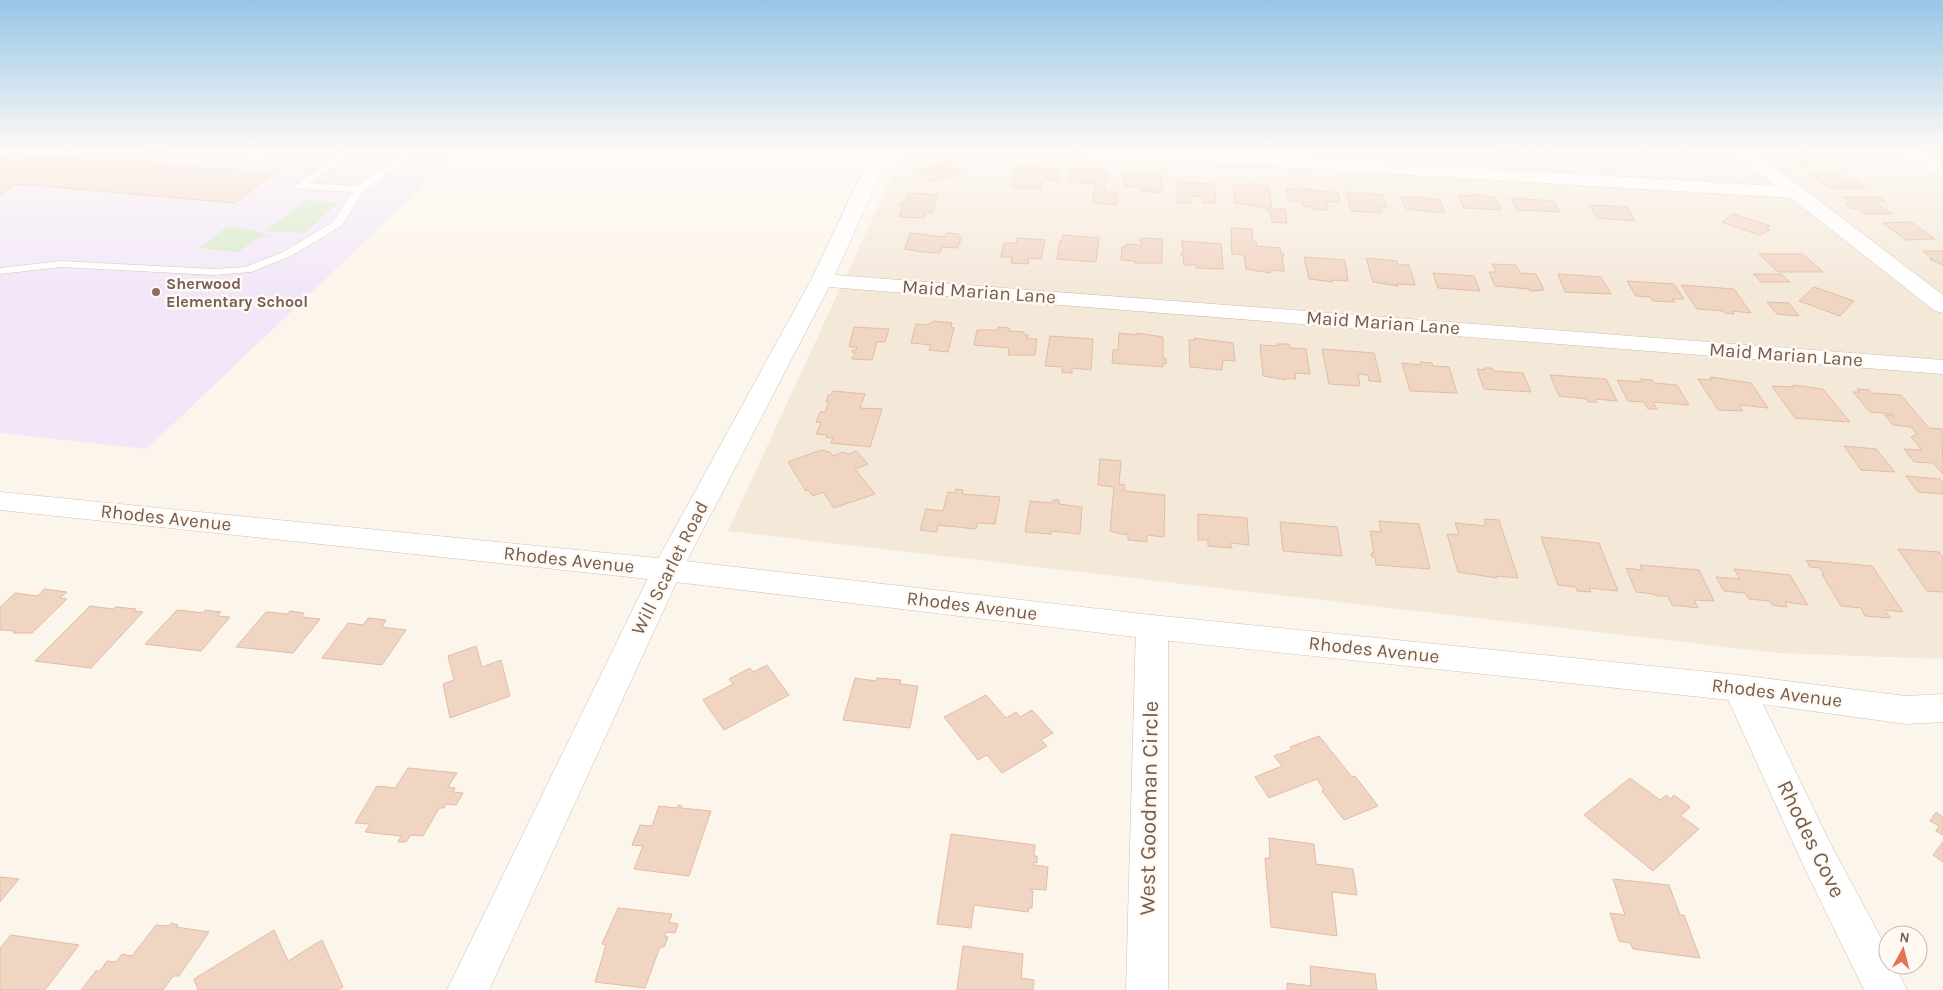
<svg xmlns="http://www.w3.org/2000/svg" width="1943" height="990" viewBox="0 0 1943 990" font-family="Karla,sans-serif">
<rect width="100%" height="100%" fill="#fcf5eb"/>
<!-- residential -->
<path fill="#f4e8d9" d="M904,150H1898L1943,180V659L1778,653L728,531Z"/>
<!-- education -->
<path fill="#f2e7f9" d="M0,150H461L147,449L0,433Z"/>
<!-- green -->
<path fill="#d6eac9" d="M305,200L338,203L305,233L266,231Z
M228,226L266,233L238,252L199,248Z"/>
<g fill="none" stroke-linecap="round" stroke-linejoin="round">
<!-- stream -->
<path fill="#a6d0d7" fill-rule="evenodd" d="M1925,150H1933L1943,157V162Z"/>
</g>
<!-- building -->
<path fill="#f1d5c3" stroke="#e3bca4" d="M73,150H146L163,152L143,164L59,159Z
M1496,150H1530L1532,153L1517,152L1518,154H1512L1509,152Z
M1550,150H1584L1587,155L1560,156L1558,154H1552Z
M1648,150H1682L1684,151L1677,155L1682,156L1678,159L1674,157L1668,161L1643,153Z
M1777,150H1803L1821,163L1795,164Z
M7,155L143,164L274,173L235,203L18,184L0,194V159Z
M947,162L963,172L932,182L917,172Z
M1031,166L1061,171L1059,180H1043L1041,189L1011,187L1016,167L1031,168Z
M1079,168L1103,169V172H1107L1105,192H1116V205L1093,203L1095,184L1069,182L1071,170H1079Z
M1836,171L1849,182L1857,181L1866,188H1829L1808,172Z
M1140,172L1161,176L1163,192L1156,193V192L1142,191V187L1124,186V175L1140,174Z
M1177,182L1214,184L1216,203H1203V197L1190,196L1191,203H1178Z
M1247,183L1269,187L1272,209H1285L1287,223L1272,222L1270,212H1267V208L1235,203L1233,185L1247,186Z
M1300,188L1338,193L1340,202H1326L1328,210L1312,209V207L1303,206L1302,202L1289,201L1286,189Z
M1346,192L1383,195L1387,207H1380L1382,213L1351,211Z
M909,193L938,195L932,213L926,212L924,218L899,217L903,205H900L902,202H905Z
M1473,194L1495,198L1501,210L1464,208L1458,195L1474,196Z
M1414,196L1440,200L1445,213L1406,209L1401,197L1415,198Z
M1843,197H1880L1886,202H1875L1892,214H1865L1857,208L1852,209L1845,203H1850Z
M1511,198L1554,201L1560,212L1517,210Z
M1589,205L1627,207L1635,221L1597,218Z
M1733,214L1770,226L1766,229L1770,230L1759,235L1722,222Z
M1911,222L1935,239L1906,240L1883,223Z
M1231,228L1252,229L1253,242H1256L1257,246L1280,248L1281,254H1284V256H1282L1284,271L1270,270V273L1246,269L1244,255L1232,254Z
M910,233L945,237L946,233L959,234L958,238H961L958,248L942,247L940,253L923,252L905,249Z
M1063,235L1099,238L1096,262L1057,259L1060,240L1062,241Z
M1017,238L1045,240L1041,259L1029,258L1028,264L1011,263L1012,257H1001L1004,243H1016Z
M1144,238L1162,239V263H1135V261L1121,260L1122,247H1126V244L1140,245L1142,247V242H1140V239Z
M1182,241L1221,244L1223,269L1196,268V265H1184L1183,255H1181V253H1183Z
M1923,251H1943V265L1929,259H1933Z
M1759,254H1803L1823,272H1778Z
M1304,257L1345,260L1348,281L1332,280L1333,282L1309,279Z
M1366,258L1397,261L1398,265H1409L1415,285L1397,284L1398,286L1373,282Z
M1492,264L1516,265L1520,273L1536,274L1544,290L1530,291L1529,289L1495,286L1489,272H1496Z
M1433,273L1474,276L1480,291L1438,288Z
M1558,274L1601,277L1611,294L1565,292Z
M1753,274H1781L1790,282H1761Z
M1627,281L1674,284L1684,299H1672L1675,302L1653,301L1650,297L1636,296Z
M1681,285L1734,289L1751,313L1732,311L1734,314L1725,313L1723,311L1697,309Z
M1814,287L1854,301L1840,316L1799,301Z
M1767,302L1789,303L1799,316L1777,314Z
M934,321L952,323L951,327L954,328L948,352L929,350L931,345L911,343L916,324L927,325Z
M854,327L889,329L885,342H877L872,360L852,359L855,353L852,352L853,350H856L857,347H849Z
M998,327L1009,328V331L1024,332V335H1028L1027,339H1037L1035,355H1008L1009,348L974,345L977,330H998Z
M1119,333L1137,335V333L1163,337V358H1166V364L1163,363V367L1112,363L1113,350H1118Z
M1050,336L1093,339L1091,370L1072,368V373L1062,372V367L1045,366Z
M1194,338L1233,343L1235,361L1223,360L1222,370L1190,367L1189,340H1195Z
M1277,344H1289L1290,348L1306,349L1310,374L1295,373L1296,379L1286,378V380L1263,376L1260,345L1278,346Z
M1322,349L1374,353L1381,382L1369,381L1368,375L1358,374L1360,386L1329,384Z
M1420,362L1432,363L1433,366L1449,367L1457,393L1410,391L1402,363L1421,365Z
M1484,368H1492L1494,371L1523,373L1531,392L1484,389L1477,369L1485,370Z
M1550,375L1606,379L1617,401L1595,399L1597,402H1588L1587,399L1559,396Z
M1710,377L1751,383L1768,408L1739,405L1743,411L1718,410L1698,379L1712,380Z
M1641,379L1652,380L1654,383L1677,385L1689,405L1653,402L1657,409H1648L1644,402L1628,401L1617,380L1642,382Z
M1793,385L1823,389L1850,422L1795,418L1772,386L1794,387Z
M1857,389L1869,390L1872,393L1901,395L1929,428L1942,429L1943,474L1933,463L1914,462L1904,449L1922,450L1911,437L1917,434L1911,427L1893,425L1885,415L1894,416L1893,414L1870,412L1853,392H1860Z
M833,391L865,394L860,408L882,409L870,447L831,443L834,436L831,438L826,437L827,435L816,434L821,423L816,422L820,412H825L829,402H826L828,395H831Z
M1844,446L1876,449L1895,472L1861,470Z
M821,450L830,452L833,456L843,452L849,454L856,451L868,464L855,469L875,494L834,508L823,492L813,496L808,490L806,491L788,462Z
M1100,459L1121,461L1119,484L1125,485L1124,491L1165,495L1164,537L1147,535V542L1128,540V533L1125,535L1110,531L1114,487L1098,485Z
M1906,476L1940,479L1943,483V494L1918,492Z
M956,489L963,490L962,494L1000,497L995,524L978,523L976,529L938,525L937,532L920,530L926,509L943,511L948,492L955,493Z
M1053,500H1059V504L1082,507L1080,534L1051,531V534L1025,532L1030,501L1052,503Z
M1198,514L1247,518L1249,545L1231,543V548L1208,546V540H1198Z
M1484,519L1499,520L1518,578L1496,576L1497,578L1458,572L1447,534L1459,535L1455,523L1486,526Z
M1379,521L1419,524L1430,569L1376,565L1375,557H1372L1371,553H1374L1370,531L1381,532Z
M1280,522L1337,527L1342,556L1283,551Z
M1541,537L1599,543L1618,591L1589,588L1591,592L1577,591L1576,587L1558,585Z
M1898,549L1939,552L1943,557V592L1927,591Z
M1806,560L1872,566L1903,612L1885,610L1890,618L1865,616L1861,608L1841,606L1822,574L1824,575L1820,568L1810,567Z
M1640,565L1699,570L1714,601L1694,600L1698,608L1672,605L1668,596H1657L1653,594L1636,592L1626,568L1642,570Z
M1734,569L1790,575L1808,605L1785,602L1787,607L1772,605L1770,601L1749,599L1745,593L1724,591L1716,577L1740,579Z
M44,589L67,592L60,598L67,599L32,633H13L15,631L0,630V607L15,593L38,596Z
M90,606L113,609L116,607L136,609L134,611L143,612L91,668L35,661Z
M177,610L203,613L205,610L221,612L217,616L230,617L201,651L145,644Z
M290,611L304,613L301,617L320,619L293,653L236,647L266,612L288,614Z
M368,618L386,620L382,627L406,630L382,665L322,658L348,623L363,625Z
M476,646L482,667L501,660L510,696L450,718L443,684L454,680L448,656Z
M767,665L789,695L724,730L703,700L733,684L729,679L750,668L753,672Z
M855,678L876,681L877,678L901,680L900,684L918,686L910,728L843,720Z
M986,695L1006,718L1016,712L1020,717L1032,710L1053,733L1041,740L1047,746L1002,773L987,755L978,760L944,717Z
M1319,736L1352,777L1355,776L1378,806L1344,820L1322,791L1324,790L1317,779L1269,798L1255,777L1282,766L1274,756L1291,750L1290,747Z
M408,768L457,773L448,787L455,788L453,792L463,793L456,805L446,804L444,808H439L423,836L411,835L406,842H398L401,836L365,832L370,824L355,823L377,786L395,788Z
M1630,778L1660,800L1666,795L1671,799L1674,795L1690,807L1681,816L1699,829L1653,871L1584,815Z
M678,805L682,806L681,808L711,811L689,876L634,869L643,846L632,845L640,825L652,826L659,806L677,808Z
M1936,812L1943,817V835L1936,831L1939,826L1930,821Z
M951,834L1035,845L1034,856H1037V863L1034,862V865L1048,867L1046,890L1031,889V891H1033L1032,908H1029L1028,912L974,905L971,928L937,924Z
M1269,838L1314,844L1316,864L1353,869L1357,895L1332,892L1337,936L1271,927L1265,858H1270Z
M1943,842V862L1933,855Z
M0,877L19,879L0,902Z
M1613,879L1669,885L1680,915H1684L1700,958L1633,949L1630,943L1619,941L1610,913L1625,915Z
M618,908L672,914L669,922L678,924L675,933L666,932L665,937H668L664,947H660L645,988L595,982L606,945L602,944Z
M171,923L178,925L176,927L209,932L179,976H173L163,990H81L96,971H100L107,961L116,962L122,954L132,956L156,925L169,926Z
M274,930L288,961L322,940L343,987L338,990H198L194,979Z
M11,935L79,945L45,990H0V948Z
M963,946L1023,954L1021,978L1034,980L1033,990H957Z
M1310,966L1375,974L1377,990H1287V983L1311,986Z"/>
<g fill="none" stroke-linecap="round" stroke-linejoin="round">
<!-- service casing -->
<g stroke="#cebeb0" stroke-width="1">
<path id="service" d="M179,150H191L183,155L180,154Z
M259,150H272L252,163H246V159Z
M342,150H354L310,183L358,186L407,150H419L364,191L341,226L291,256L251,272L214,275L61,267L0,274V268L61,261L214,269L245,267L283,252L333,222L353,192L300,189L295,186Z"/>
</g>
<!-- minor casing -->
<g stroke="#cebeb0" stroke-width="1">
<path id="minor" d="M873,150H891L835,275L1943,360V374L829,287L682,570L489,990H447L652,570L811,280Z
M1075,150H1181L1775,186L1731,150H1752L1943,295V313L1935,311L1791,198L1084,155L1078,154Z
M1152,615L1163,619L1168,627V990H1126L1136,627L1141,619Z
M1739,675L1751,679L1830,843L1888,951V965H1895L1907,990H1864L1804,867L1723,688L1727,679Z"/>
</g>
<!-- secondary casing -->
<g stroke="#d4c0b0" stroke-width="1">
<path id="secondary" d="M0,492L667,559L1152,615L1739,675L1906,696L1943,694V722L1906,724L1739,701L1152,639L667,581L0,510Z"/>
</g>
<!-- path -->
<path stroke="#d6b9a6" stroke-width="2.5" stroke-dasharray="0.5 2.5" stroke-linecap="butt" d="M261,236L271,237"/>
<!-- service -->
<use href="#service" fill="#fff" fill-rule="evenodd"/>
<!-- minor -->
<use href="#minor" fill="#fff" fill-rule="evenodd"/>
<!-- secondary -->
<use href="#secondary" fill="#fff" fill-rule="evenodd"/>
</g>
<!-- sky -->
<linearGradient id="sky" x2="0" y2="1"><stop stop-color="#97c6e7"/><stop offset="0.52" stop-color="#fefaf6"/><stop offset="1" stop-color="#fefaf6" stop-opacity="0"/></linearGradient>
<rect width="1943" height="289" fill="url(#sky)"/>
<!-- markers -->
<circle fill="#8d6e63" stroke="#fef9f2" stroke-width="2" cx="156" cy="292" r="5"/>
<g text-anchor="middle" dominant-baseline="central" stroke-width="5" stroke-linejoin="round" paint-order="stroke">
<!-- far-education labels -->
<g font-size="16" font-weight="bold" fill="#785e54" stroke="#fef9f2" text-anchor="start">
<text x="166" y="283">Sherwood<tspan x="166" dy="18">Elementary School</tspan></text>
</g>
<!-- street labels -->
<g font-size="19" fill="#775d4e" stroke="#fef9f2">
<text transform="translate(979 292) rotate(4)">Maid Marian Lane</text>
<text transform="translate(1383 323) rotate(4)">Maid Marian Lane</text>
<text transform="translate(1786 355) rotate(4)">Maid Marian Lane</text>
<text transform="translate(166 518) rotate(6)">Rhodes Avenue</text>
<text transform="translate(569 560) rotate(6)">Rhodes Avenue</text>
<text transform="translate(670 568) rotate(-63)">Will Scarlet Road</text>
<text transform="translate(972 606) rotate(7)">Rhodes Avenue</text>
<text transform="translate(1374 650) rotate(6)">Rhodes Avenue</text>
<text transform="translate(1777 693) rotate(7)">Rhodes Avenue</text>
</g>
<!-- near-street labels -->
<g font-size="22" fill="#775d4e" stroke="#fef9f2">
<text transform="translate(1149 808) rotate(-89)">West Goodman Circle</text>
<text transform="translate(1811 839) rotate(64)">Rhodes Cove</text>
</g>
</g>
<!-- north arrow -->
<g transform="translate(1903 950) rotate(7)"><circle r="24" fill="#fef9f2" stroke="#c8bbb0"/>
<path d="M0-4L9 19L0 12L-9 19Z" fill="#e17455"/>
<text y="-8" font-size="14" font-weight="bold" text-anchor="middle" fill="#775d4e">N</text>
</g>
</svg>
